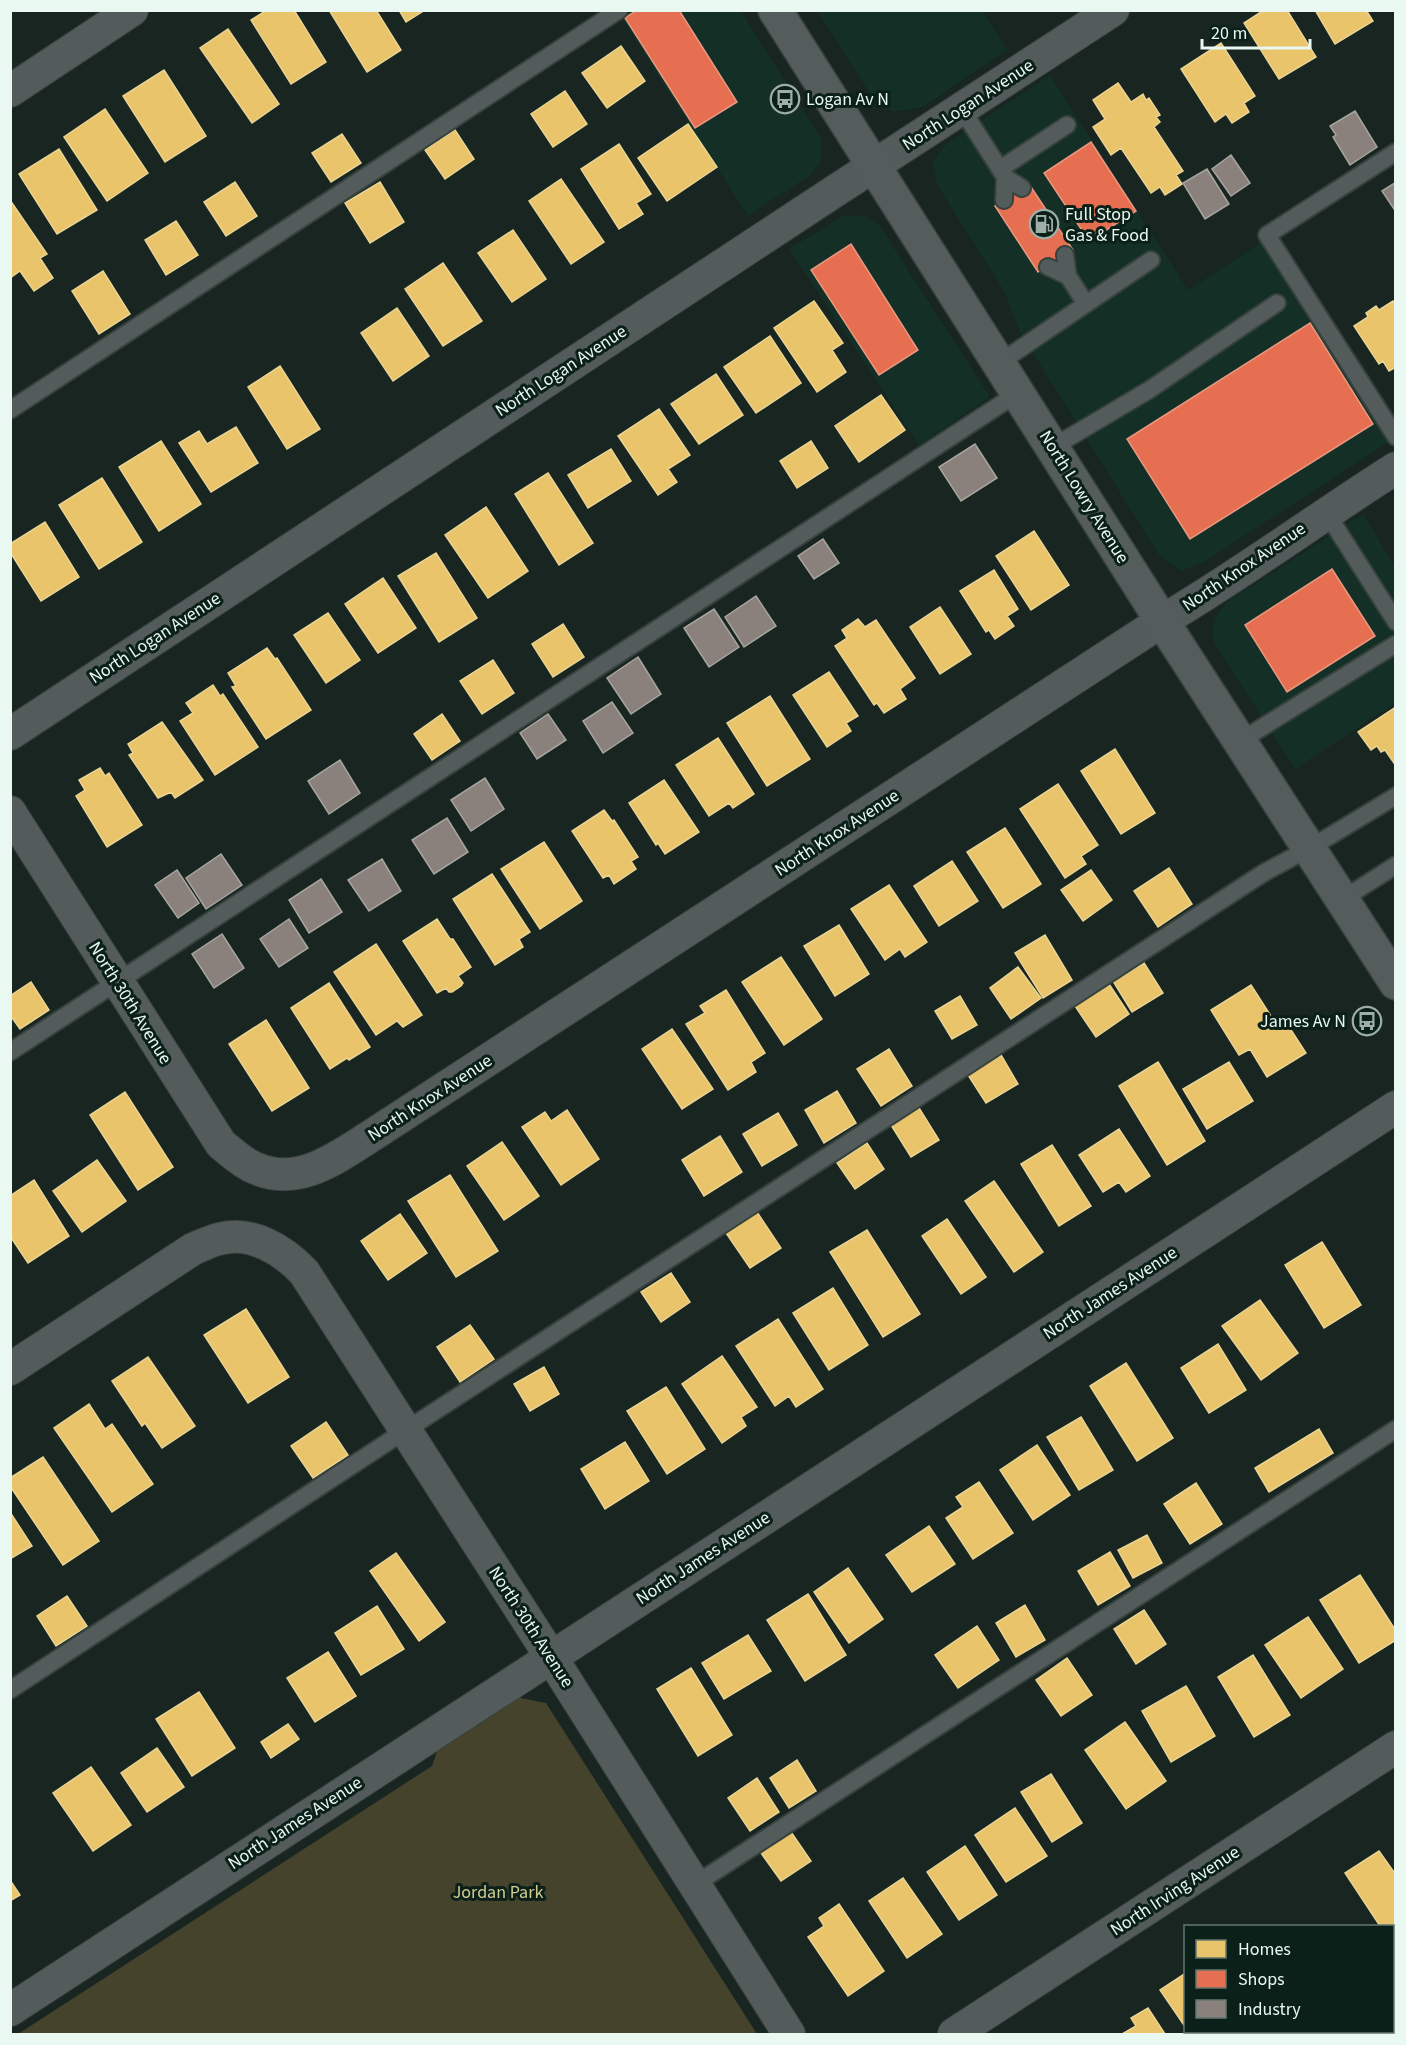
<svg xmlns="http://www.w3.org/2000/svg" width="1406" height="2045" viewBox="0 0 1406 2045" font-family="'Source Sans 3',sans-serif">
<rect width="100%" height="100%" fill="#182521"/>
<!-- built -->
<path fill="#132f26" d="M628,10L741,11L822,140L821,161L812,174L748,216L620,16Z
M817,11H983L1007,50L923,107L893,112L874,100Z
M1050,75L1188,290L1261,243L1390,441L1204,562L1181,571L1159,555L1020,332L1004,291L937,185L933,162L947,143Z
M845,215L865,216L879,225L990,397L919,445L789,249Z
M1363,514L1395,566V703L1295,769L1214,643V618L1226,603Z"/>
<!-- green -->
<path fill="#45432b" d="M515,1697L546,1703L757,2034H18L432,1766L438,1748Z"/>
<!-- homes -->
<path fill="#e9c46a" stroke="#e9d493" stroke-width="1.5" d="M267,10H294L326,62L291,84L251,20Z
M329,10H376L401,50L367,72Z
M399,10H425L406,22Z
M1264,10H1287L1316,57L1279,79L1244,23Z
M1315,10H1366L1373,21L1335,44Z
M228,29L279,104L252,123L200,48Z
M1221,43L1255,96L1244,103L1249,112L1232,123L1226,114L1215,122L1181,69Z
M621,46L645,81L607,108L582,73Z
M164,70L206,136L165,162L123,96Z
M1118,83L1131,102L1143,94L1146,100L1149,98L1160,115L1156,117L1160,122L1154,127L1183,171L1176,175L1182,184L1165,195L1160,187L1151,193L1121,148L1111,155L1093,127L1105,119L1093,100Z
M565,91L587,124L553,147L531,114Z
M105,109L148,173L107,201L64,137Z
M688,124L717,167L667,201L638,158Z
M455,130L474,159L445,179L425,150Z
M342,134L361,163L331,182L312,153Z
M619,144L651,194L636,203L643,214L619,229L581,169Z
M59,149L97,210L57,234L19,174Z
M561,179L604,242L571,264L529,201Z
M235,182L257,216L226,236L204,202Z
M380,182L404,222L370,243L345,203Z
M10,200L47,254L40,258L53,278L34,291L20,271L10,278Z
M176,221L198,255L166,275L145,240Z
M513,230L546,279L512,302L478,253Z
M443,263L482,321L443,346L405,289Z
M103,271L130,314L99,334L72,291Z
M814,301L843,343L832,350L846,372L817,392L774,328Z
M1393,301L1396,305V367L1389,371L1383,361L1379,364L1354,326L1368,317L1366,313L1376,306L1379,310Z
M397,308L429,356L393,381L361,333Z
M770,336L801,383L756,413L724,367Z
M280,366L320,429L287,449L248,387Z
M716,374L743,415L699,444L671,404Z
M881,395L905,430L859,462L835,426Z
M659,409L690,455L668,469L677,482L658,495L618,436Z
M236,427L258,463L211,492L179,443L199,431L207,444Z
M161,441L201,504L159,531L119,467Z
M811,441L828,468L797,488L780,461Z
M611,449L631,481L588,508L568,475Z
M548,473L593,543L559,565L515,494Z
M102,478L142,542L99,569L59,505Z
M486,507L528,571L488,598L445,535Z
M45,522L79,577L41,601L10,552V544Z
M1034,531L1069,585L1031,610L996,556Z
M436,553L477,618L439,642L398,576Z
M994,570L1018,609L1007,616L1014,626L995,639L989,630L986,632L960,591Z
M383,578L416,628L378,653L345,604Z
M940,607L971,654L940,674L910,627Z
M328,613L360,660L326,683L294,635Z
M858,619L865,627L876,620L915,678L900,689L906,699L884,713L877,703L874,705L835,646L847,638L842,630Z
M563,624L584,657L553,677L532,644Z
M267,648L275,659L277,658L311,710L266,739L232,687L236,686L228,673Z
M493,660L514,693L482,714L460,681Z
M829,672L858,716L846,723L851,731L827,747L793,695Z
M213,685L220,696L223,694L258,747L215,775L180,721L193,713L186,703Z
M770,696L810,759L767,786L727,723Z
M1396,707V766L1385,750L1381,752L1377,746L1371,750L1358,732Z
M442,714L460,741L432,760L414,734Z
M162,722L203,780L175,798L171,792L158,798L129,755L133,753L128,744Z
M718,738L754,794L733,808L729,803L709,816L676,765Z
M1115,749L1155,813L1121,834L1081,771Z
M100,768L105,776L109,773L142,825L107,847L76,796L85,790L79,780Z
M664,780L699,832L665,854L658,843L656,845L629,803Z
M1058,784L1098,845L1081,856L1086,864L1065,878L1020,809Z
M604,810L612,821L614,820L638,857L631,861L636,869L614,884L609,875L603,878L572,831Z
M1005,828L1041,884L1003,908L967,852Z
M544,842L582,901L540,929L501,869Z
M952,861L978,901L939,926L914,886Z
M1169,868L1192,904L1158,927L1134,891Z
M1091,870L1112,900L1083,921L1061,890Z
M492,874L530,932L519,939L523,947L495,965L453,899Z
M889,885L927,942L905,957L900,949L885,960L851,909Z
M437,919L450,939H453L471,967L458,976L463,983L461,986L452,992H449L446,988L437,993L403,941Z
M839,925L869,974L835,996L804,946Z
M1045,935L1072,980L1043,998L1015,953Z
M376,944L422,1015L403,1027L397,1021L376,1035L334,972Z
M781,957L822,1019L784,1045L742,982Z
M1144,963L1163,993L1132,1012L1113,981Z
M1018,967L1041,998L1011,1019L990,988Z
M31,982L49,1010L20,1029L10,1015V996Z
M329,983L370,1047L349,1060L347,1058L330,1069L291,1008Z
M1109,984L1129,1014L1096,1037L1075,1006Z
M1251,985L1276,1024L1284,1019L1306,1053L1267,1077L1250,1049L1239,1055L1211,1010Z
M726,990L765,1053L751,1062L756,1072L728,1090L686,1024L705,1013L700,1006Z
M960,996L977,1025L952,1039L935,1011Z
M266,1020L309,1088L272,1111L229,1044Z
M672,1029L713,1089L682,1109L642,1049Z
M889,1049L912,1086L881,1106L857,1069Z
M1001,1055L1018,1084L986,1103L968,1075Z
M1158,1062L1205,1141L1167,1165L1119,1086Z
M1229,1062L1253,1101L1207,1129L1183,1089Z
M837,1091L856,1123L824,1143L805,1110Z
M125,1092L173,1167L138,1190L90,1115Z
M919,1108L939,1140L911,1157L891,1125Z
M567,1110L599,1159L561,1185L522,1127L545,1112L551,1121Z
M778,1113L797,1145L762,1166L743,1134Z
M1119,1129L1150,1176L1126,1192L1119,1182L1103,1192L1079,1155Z
M720,1136L742,1172L704,1196L682,1160Z
M502,1142L539,1196L504,1220L467,1166Z
M867,1143L884,1169L855,1189L837,1163Z
M1052,1145L1091,1206L1059,1226L1021,1164Z
M97,1160L126,1201L82,1232L53,1191Z
M450,1175L498,1251L456,1277L408,1201Z
M34,1180L69,1236L28,1263L10,1236V1196Z
M994,1181L1043,1252L1014,1272L965,1201Z
M757,1212L781,1248L750,1268L726,1233Z
M400,1214L427,1253L388,1280L361,1241Z
M947,1219L986,1277L961,1294L922,1236Z
M867,1230L920,1314L883,1337L830,1252Z
M1322,1242L1361,1305L1324,1328L1285,1265Z
M671,1273L690,1302L661,1322L641,1292Z
M833,1288L868,1345L829,1370L793,1313Z
M1260,1300L1298,1353L1261,1380L1222,1326Z
M246,1309L289,1377L248,1403L204,1335Z
M778,1319L823,1389L796,1407L789,1396L775,1406L736,1346Z
M470,1325L494,1359L460,1382L437,1347Z
M1218,1344L1246,1390L1209,1413L1181,1368Z
M722,1356L757,1407L741,1417L746,1426L722,1443L682,1384Z
M148,1357L195,1426L162,1448L145,1423L142,1426L112,1381Z
M1126,1363L1173,1438L1137,1461L1090,1386Z
M544,1367L559,1394L530,1411L514,1384Z
M666,1387L705,1449L667,1474L627,1411Z
M89,1404L105,1429L112,1424L153,1484L112,1512L54,1428Z
M1081,1417L1113,1470L1079,1490L1047,1437Z
M326,1422L348,1455L313,1478L291,1446Z
M1319,1429L1333,1453L1269,1492L1255,1468Z
M625,1442L649,1481L605,1509L581,1469Z
M1037,1445L1070,1495L1033,1520L1000,1470Z
M43,1457L99,1541L63,1565L10,1486V1478Z
M979,1482L1013,1533L973,1559L946,1518L963,1507L956,1497Z
M1196,1483L1222,1524L1190,1544L1164,1504Z
M10,1512L32,1546L10,1559Z
M929,1526L955,1564L912,1592L886,1555Z
M1147,1535L1162,1563L1133,1578L1118,1550Z
M1110,1552L1130,1586L1098,1605L1078,1571Z
M396,1553L445,1622L419,1641L370,1571Z
M848,1568L883,1619L849,1643L814,1592Z
M1360,1575L1396,1631V1640L1359,1663L1320,1600Z
M808,1594L846,1655L805,1681L767,1620Z
M67,1596L87,1626L56,1646L37,1616Z
M1025,1605L1045,1640L1016,1657L996,1623Z
M377,1606L404,1649L361,1675L335,1633Z
M1144,1610L1166,1644L1136,1664L1114,1629Z
M1308,1617L1343,1669L1301,1698L1265,1645Z
M977,1626L999,1660L958,1688L935,1655Z
M748,1635L771,1671L724,1699L702,1663Z
M328,1652L356,1696L315,1722L287,1678Z
M1253,1655L1290,1715L1254,1737L1218,1677Z
M1067,1658L1092,1695L1061,1716L1036,1680Z
M691,1668L732,1735L698,1756L657,1689Z
M1186,1686L1215,1736L1171,1762L1142,1711Z
M199,1692L235,1748L192,1776L156,1719Z
M1125,1722L1166,1781L1126,1809L1085,1750Z
M288,1724L299,1739L271,1758L261,1742Z
M157,1748L184,1787L147,1812L121,1773Z
M797,1760L816,1791L789,1808L770,1778Z
M91,1767L131,1825L93,1851L53,1793Z
M1051,1774L1082,1823L1052,1842L1021,1792Z
M757,1778L779,1812L750,1831L728,1798Z
M1015,1808L1047,1856L1006,1882L975,1835Z
M791,1832L811,1861L781,1881L761,1853Z
M965,1846L997,1895L959,1920L927,1872Z
M1379,1851L1396,1875V1926L1392,1928V1926H1380L1345,1873Z
M903,1878L942,1934L907,1958L869,1901Z
M10,1880L20,1895L10,1901Z
M839,1904L884,1971L848,1996L808,1937L824,1926L819,1918Z
M1186,1973V2028L1160,1990Z
M1148,2008L1165,2034H1122L1136,2026L1131,2018Z
M1188,2032H1227L1222,2034H1190Z"/>
<!-- shops -->
<path fill="#e76f51" stroke="#e89881" stroke-width="1.5" d="M637,10H679L737,102L695,128L625,18Z
M1091,142L1136,211L1089,241L1044,173Z
M1029,184L1073,250L1038,272L995,206Z
M851,244L918,350L879,375L811,270Z
M1310,323L1373,424L1190,539L1127,439Z
M1332,569L1375,636L1287,692L1245,625Z"/>
<!-- industry -->
<path fill="#8a817c" stroke="#a7a59f" stroke-width="1.5" d="M1355,111L1377,147L1350,165L1333,137L1336,135L1330,126Z
M1231,155L1250,183L1231,196L1212,169Z
M1207,169L1229,204L1205,219L1183,183Z
M1396,182V212L1382,191Z
M975,444L997,478L961,501L939,467Z
M823,539L839,563L814,579L798,556Z
M756,596L776,626L744,647L725,617Z
M714,609L739,647L709,667L684,628Z
M638,657L661,694L631,714L607,678Z
M612,702L633,733L603,753L583,721Z
M548,714L566,740L537,759L520,733Z
M340,760L360,793L329,814L308,781Z
M485,778L504,809L471,831L451,800Z
M447,818L468,852L434,874L412,840Z
M221,854L242,885L206,909L186,878Z
M382,859L401,891L369,911L348,880Z
M177,870L199,903L178,918L155,885Z
M321,879L342,912L309,933L289,900Z
M289,919L308,948L279,967L260,939Z
M222,934L244,968L214,988L192,954Z"/>
<g fill="none" stroke-linecap="round" stroke-linejoin="round">
<!-- service casing -->
<g stroke="#36423d" stroke-width="20">
<path id="service" d="M961,108L1005,177L1022,188
M1396,152L1267,235L1396,437
M1000,169L1067,125
M1004,200L1005,177
M1048,267L1068,276
M1086,304L1151,260
M999,363L1086,304L1068,276L1065,255
M10,410L619,10
M1053,447L1149,390L1277,303
M1326,512L1396,622
M1240,741L1396,644
M1343,899L1396,865
M10,1052L1018,393
M10,1690L406,1430L1265,872L1310,848L1396,796
M694,1885L1396,1429"/>
</g>
<!-- minor casing -->
<g stroke="#36423d" stroke-width="34">
<path id="minor" d="M10,91L132,10
M10,734L835,191L1113,10
M10,812L221,1144C231,1152 242,1163 255,1168C299,1188 339,1156 374,1134L1162,621C1242,574 1317,518 1396,468
M10,1369L193,1249C201,1246 210,1241 219,1239C251,1230 283,1250 304,1272L551,1657L789,2034
M10,2010L1396,1107
M954,2034L1396,1747"/>
</g>
<!-- secondary casing -->
<g stroke="#36423d" stroke-width="36">
<path id="secondary" d="M775,10L1162,621L1396,983"/>
</g>
<!-- service -->
<use href="#service" stroke="#545b5b" stroke-width="16"/>
<!-- minor -->
<use href="#minor" stroke="#545b5b" stroke-width="32"/>
<!-- secondary -->
<use href="#secondary" stroke="#555d5c" stroke-width="33"/>
</g>
<!-- icons -->
<defs>
<g id="bus-ring" transform="scale(1.5)"><circle r="9.5" fill="#0a2018" stroke="#a0aea9" stroke-width="1.5"/><path d="M-5-6H5V4H4V6H2V4H-2V6H-4V4H-5ZM-3.5-4V0h7V-4ZM-3.5 1.2v1.5H-2V1.2ZM2 1.2v1.5H3.5V1.2Z" fill="#a0aea9"/></g>
<g id="fuel-ring" transform="scale(1.5)"><circle r="9.5" fill="#0a2018" stroke="#a0aea9" stroke-width="1.5"/><path d="M-5.5-6h7V0h2V4h1.3V-2.5L3-4.5l.8-.8L6-3V5H2.5V1h-1V6h-7ZM-4.2-4.7v3.2H.2V-4.7Z" fill="#a0aea9"/></g>
</defs>
<g fill-rule="evenodd">
<use href="#bus-ring" x="785" y="99"/>
<use href="#fuel-ring" x="1044" y="224"/>
<use href="#bus-ring" x="1367" y="1021"/>
</g>
<g text-anchor="middle" dominant-baseline="central" stroke-width="6" stroke-linejoin="round" paint-order="stroke">
<!-- poi labels -->
<g font-size="18" fill="#eaf8f2" stroke="#0a2018" text-anchor="start">
<text x="806" y="99">Logan Av N</text>
<text x="1065" y="214">Full Stop<tspan x="1065" dy="21">Gas &amp; Food</tspan></text>
<text x="1346" y="1021" text-anchor="end">James Av N</text>
</g>
<!-- street labels -->
<g font-size="18" fill="#eaf8f2" stroke="#0a2018">
<text transform="translate(968 105) rotate(-33)">North Logan Avenue</text>
<text transform="translate(561 371) rotate(-33)">North Logan Avenue</text>
<text transform="translate(1084 497) rotate(58)">North Lowry Avenue</text>
<text transform="translate(1244 567) rotate(-34)">North Knox Avenue</text>
<text transform="translate(155 638) rotate(-33)">North Logan Avenue</text>
<text transform="translate(837 833) rotate(-33)">North Knox Avenue</text>
<text transform="translate(130 1003) rotate(58)">North 30th Avenue</text>
<text transform="translate(430 1098) rotate(-33)">North Knox Avenue</text>
<text transform="translate(1110 1293) rotate(-33)">North James Avenue</text>
<text transform="translate(703 1558) rotate(-33)">North James Avenue</text>
<text transform="translate(531 1627) rotate(57)">North 30th Avenue</text>
<text transform="translate(295 1823) rotate(-33)">North James Avenue</text>
<text transform="translate(1175 1891) rotate(-33)">North Irving Avenue</text>
</g>
<!-- park labels -->
<g font-size="18" fill="#d3ca91" stroke="#0a2018">
<text x="498" y="1892">Jordan Park</text>
</g>
</g>
<!-- border -->
<rect width="1406" height="2045" fill="none" stroke="#eaf8f2" stroke-width="24"/>
<!-- legend -->
<rect x="1184" y="1925" width="210" height="108" fill="#0a2018" stroke="#64766f" stroke-width="1.5"/>
<rect x="1196" y="1940" width="30" height="18" fill="#e9c46a" stroke="#64766f" stroke-width="1.5"/>
<text x="1238" y="1955" font-size="18" fill="#eaf8f2">Homes</text>
<rect x="1196" y="1970" width="30" height="18" fill="#e76f51" stroke="#64766f" stroke-width="1.5"/>
<text x="1238" y="1985" font-size="18" fill="#eaf8f2">Shops</text>
<rect x="1196" y="2000" width="30" height="18" fill="#8a817c" stroke="#64766f" stroke-width="1.5"/>
<text x="1238" y="2015" font-size="18" fill="#eaf8f2">Industry</text>
<!-- scale -->
<path d="M1202 39v9h108v-9" fill="none" stroke="#eaf8f2" stroke-width="3"/>
<text x="1211" y="39" font-size="18" fill="#eaf8f2" stroke="#0a2018" stroke-width="4.5" paint-order="stroke">20 m</text>
</svg>
